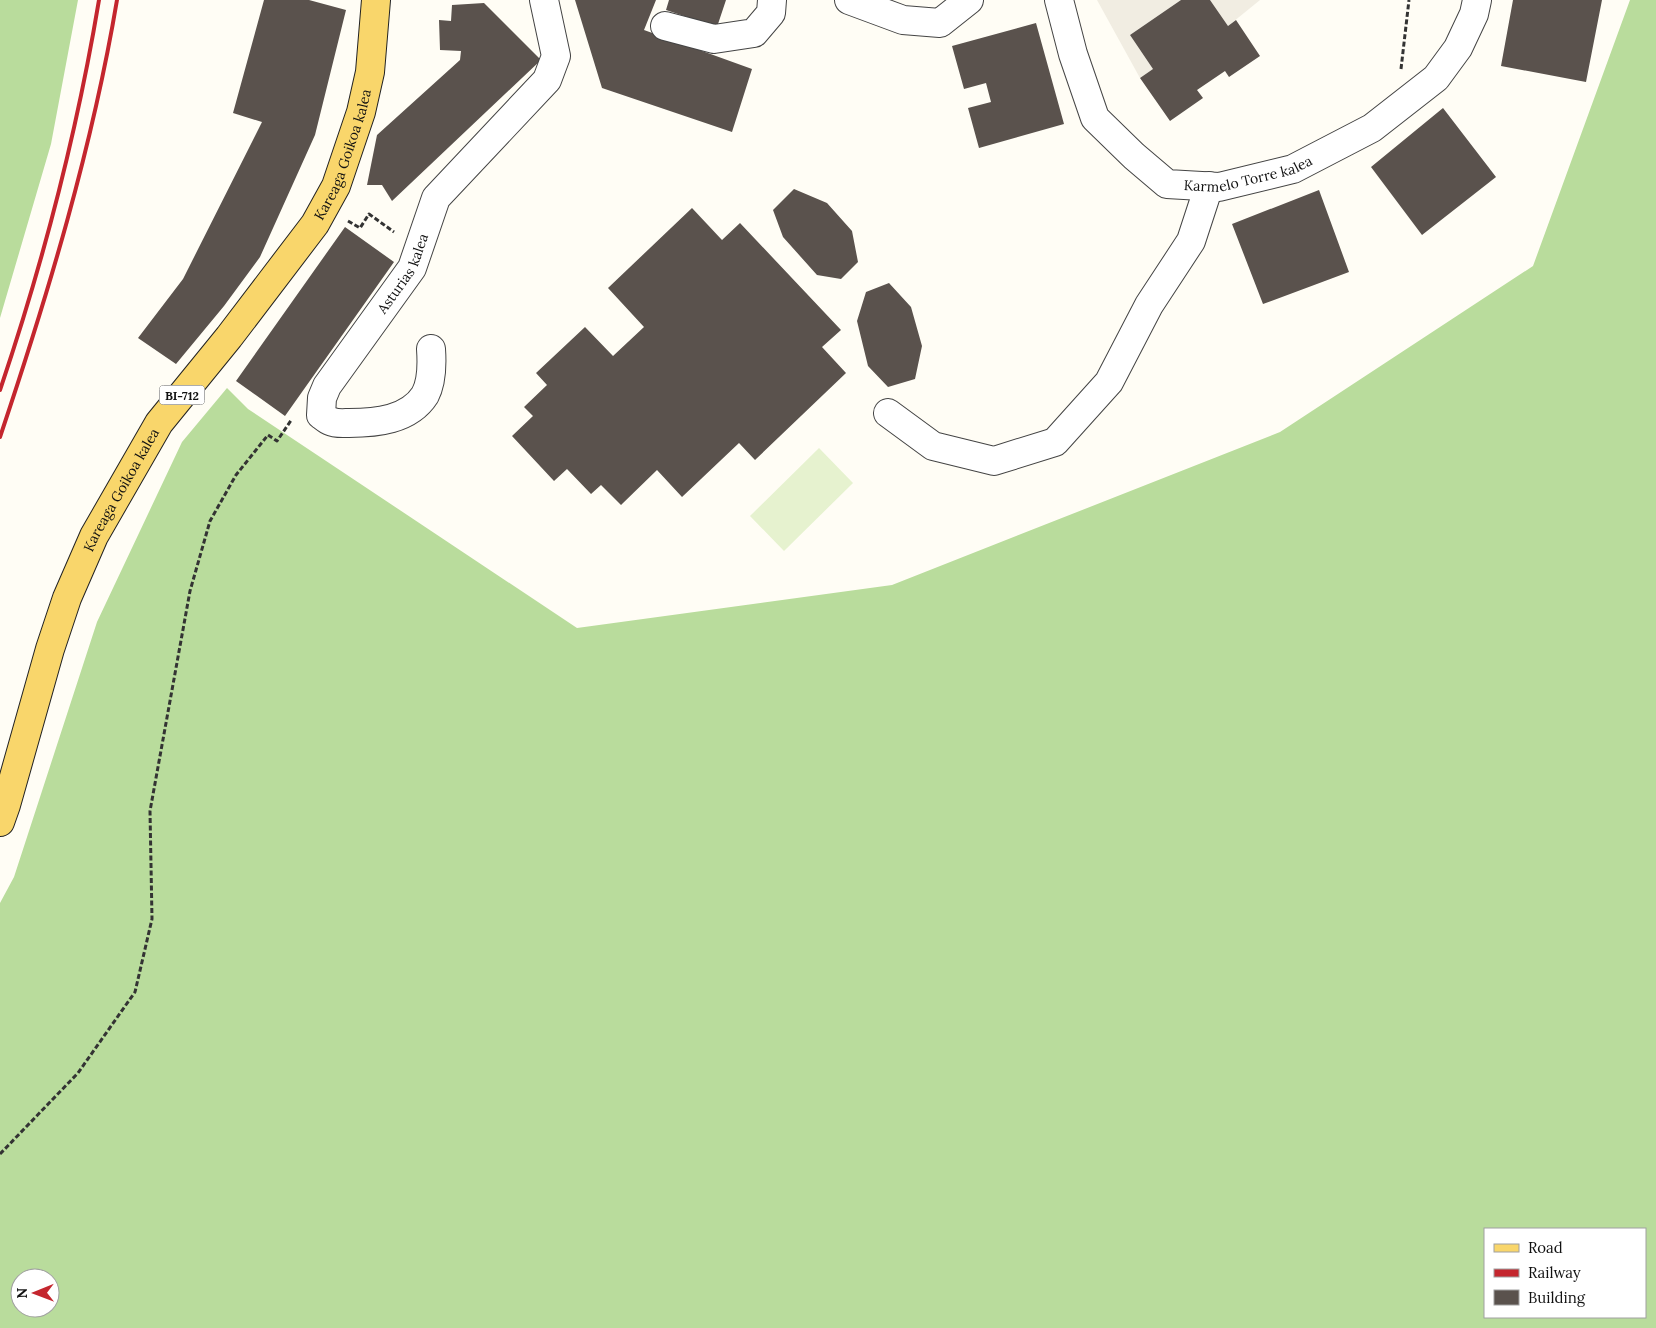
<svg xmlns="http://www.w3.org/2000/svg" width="1656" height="1328" viewBox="0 0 1656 1328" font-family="Lora,serif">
<rect width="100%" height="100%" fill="#fffdf5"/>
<!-- forest -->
<path fill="#b9dc9c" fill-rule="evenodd" d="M0,0H78L51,144L0,318Z
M1630,0H1656V1328H0V903L14,877L97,622L182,442L227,388L248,409L577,628L892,585L1280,432L1533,266ZM1485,1229H1645V1317H1485ZM20,1278H50V1308H20Z"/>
<!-- pitch -->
<path fill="#e6f2cf" d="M819,448L853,483L784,551L750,516Z"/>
<!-- plaza -->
<path fill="#f1ede2" d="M1097,0H1181L1130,35L1153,69L1140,78Z
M1210,0H1260L1228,26Z"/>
<!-- building -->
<path fill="#5a524d" d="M264,0H309L346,10L315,135L260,257L224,306L176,364L138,338L183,279L262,122L233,113Z
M575,0H656L644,30L752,69L732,132L602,88Z
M669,0H726L717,27L666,10Z
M1181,0H1210L1228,26L1236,20L1260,56L1229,77L1225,71L1197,90L1203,98L1170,121L1140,78L1153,69L1130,35Z
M1513,0H1602L1586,82L1501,66Z
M484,3L541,60L392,201L382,185H367L377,135L460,60L461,51L440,50L439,20L451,21L452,5Z
M1036,23L1064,124L979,148L968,108L991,102L986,83L964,89L952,46Z
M1443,108L1496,177L1422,235L1371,167Z
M794,189L827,203L852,231L858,262L841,279L817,275L783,237L773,210Z
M1319,190L1349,272L1263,304L1232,224Z
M692,208L722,240L740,223L841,330L822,347L846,373L755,460L739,443L682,497L657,470L621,505L601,485L591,494L567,469L554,481L512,436L533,416L524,407L547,385L536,373L585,327L613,356L644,327L608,288Z
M345,227L394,262L285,416L236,381Z
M889,283L911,307L922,346L915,379L888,387L868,366L857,321L866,292Z"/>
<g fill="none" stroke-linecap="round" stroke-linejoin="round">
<!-- minor casing -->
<g stroke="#444" stroke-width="30">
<g id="minor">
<path d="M849,0L903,20L940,23L969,0"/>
<path id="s1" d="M1059,0L1073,54L1095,118L1134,156L1167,184L1219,187L1293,169L1372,128L1436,78L1458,48L1474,14L1477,0"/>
<path d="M665,26L714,39L754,33L771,13L772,0"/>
<path id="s2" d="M431,349C432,363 432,382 425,395C409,420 376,423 349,423C344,423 336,424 330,421C327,420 324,417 321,415L322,398L327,386L412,268L436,198L547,80L556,56L544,0"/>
<path d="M888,413L933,446L994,461L1055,442L1109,382L1149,305L1191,241L1209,186"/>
</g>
</g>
<!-- major casing -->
<g stroke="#222" stroke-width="30">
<g id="major">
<path id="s3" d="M0,822L6,805L50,649L67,598L94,536L159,423L229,337L315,224L336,186L361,112L370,72L376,0"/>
</g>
</g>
<!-- path -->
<path stroke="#333" stroke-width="3" stroke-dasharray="5 2.5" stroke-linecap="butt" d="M1401,69L1409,0
M348,221L360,228L369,214L394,232
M0,1154L78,1073L135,992L152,919L150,811L190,591L210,521L236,475L268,435L277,441L292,419"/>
<!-- minor -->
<use href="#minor" stroke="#fff" stroke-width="28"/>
<!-- major -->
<use href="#major" stroke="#f9d66b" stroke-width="28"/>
<!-- rail -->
<path stroke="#c4262e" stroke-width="4" d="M0,390C43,263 77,132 99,0
M0,437C48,294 92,149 117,0"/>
</g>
<g text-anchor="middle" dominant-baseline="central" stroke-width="5" stroke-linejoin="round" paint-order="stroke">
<!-- shield labels -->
<rect fill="#fff" stroke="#585858" stroke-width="1" x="159.5" y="385.5" width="45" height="19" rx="4"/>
<g font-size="12" font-weight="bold" fill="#111">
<text x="182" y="395">BI-712</text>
</g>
<!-- street labels -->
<g font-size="14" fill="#111" stroke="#fff">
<text stroke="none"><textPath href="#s3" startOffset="760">Kareaga Goikoa kalea</textPath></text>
<text stroke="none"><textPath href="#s1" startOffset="304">Karmelo Torre kalea</textPath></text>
<text stroke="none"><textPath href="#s2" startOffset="328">Asturias kalea</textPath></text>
<text stroke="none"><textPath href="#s3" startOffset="355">Kareaga Goikoa kalea</textPath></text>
</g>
</g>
<!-- legend -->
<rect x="1484" y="1228" width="162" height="90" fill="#ffffff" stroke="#a0a0a0"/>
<rect x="1494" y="1244" width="25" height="8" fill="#f9d66b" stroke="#a0a0a0"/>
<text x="1528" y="1253" font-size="15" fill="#111111">Road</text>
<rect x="1494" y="1269" width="25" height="8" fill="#c4262e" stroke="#a0a0a0"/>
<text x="1528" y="1278" font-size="15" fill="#111111">Railway</text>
<rect x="1494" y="1290" width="25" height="15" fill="#5a524d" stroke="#a0a0a0"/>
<text x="1528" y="1303" font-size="15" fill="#111111">Building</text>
<!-- north arrow -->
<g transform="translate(35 1293) rotate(269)"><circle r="24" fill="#ffffff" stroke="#a0a0a0"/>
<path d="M0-4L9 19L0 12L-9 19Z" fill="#c4262e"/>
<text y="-8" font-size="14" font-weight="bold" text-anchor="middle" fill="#111111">N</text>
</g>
</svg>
